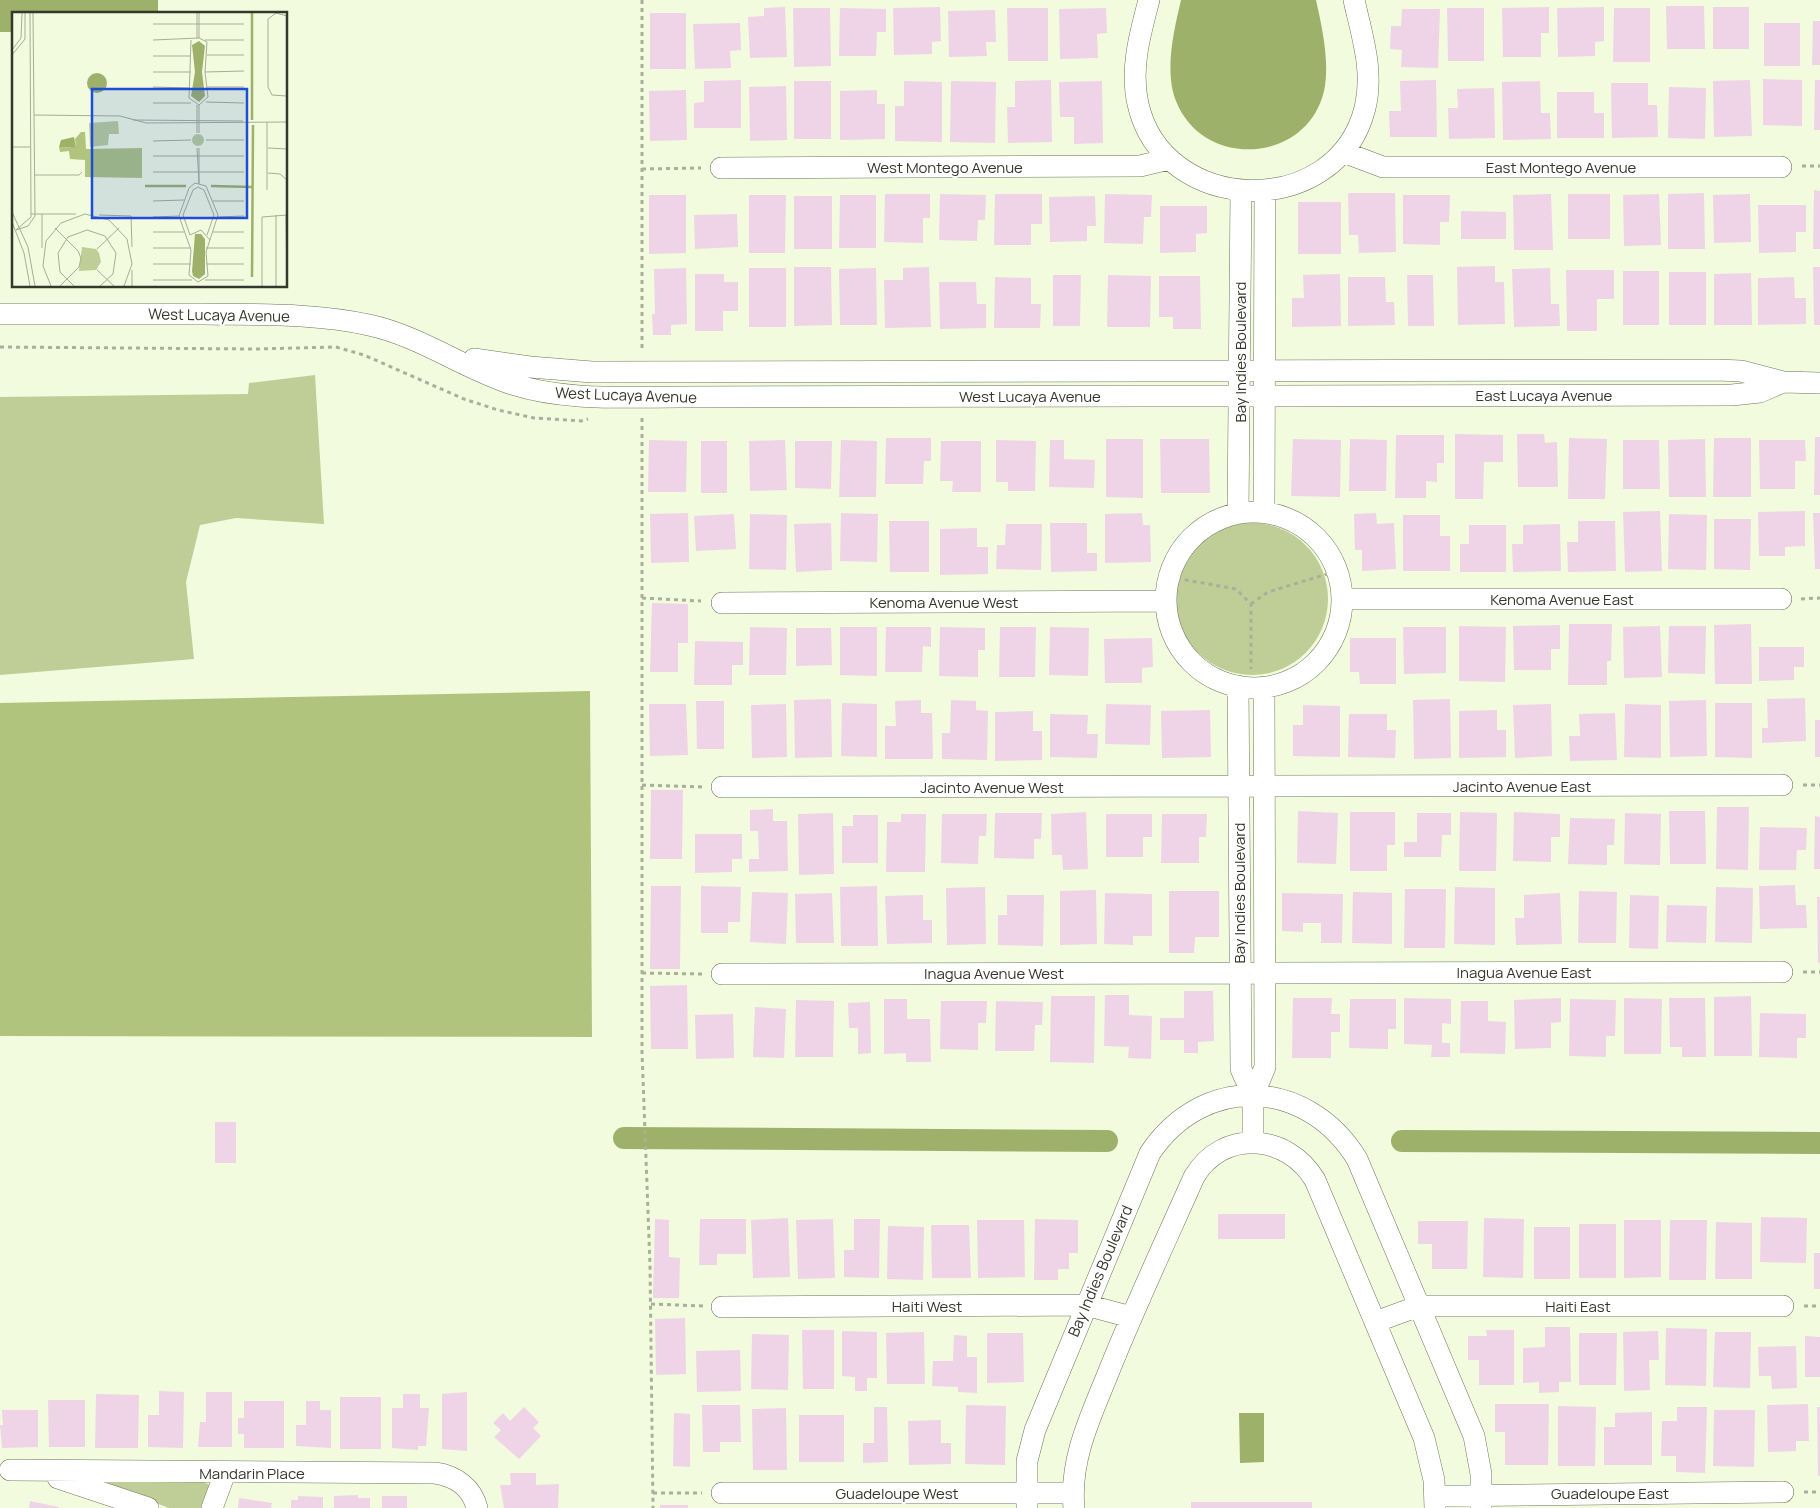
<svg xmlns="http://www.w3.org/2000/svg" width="1820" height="1508" viewBox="0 0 1820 1508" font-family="Manrope,sans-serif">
<rect width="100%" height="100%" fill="#f2fbdd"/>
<!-- green -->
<path fill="#bece96" d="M315,375L324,524L236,518L200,525L186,582L194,659L0,675V397L248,394L249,383Z
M1176 599a76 76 0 1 1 152 0a76 76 0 1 1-152 0Z
M109,1481H201L210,1485L203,1508H169L108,1485L107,1482Z"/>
<!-- forest -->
<path fill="#b0c47d" d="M590,691L592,1037L0,1036V703Z"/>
<!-- water -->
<path fill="#9eb16b" d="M0,0H158V14H14V32H0Z
M1181,0H1316C1322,27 1329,58 1325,86C1312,163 1204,172 1176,101C1164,71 1174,30 1181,0Z
M1239,1413H1264V1462L1240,1463Z"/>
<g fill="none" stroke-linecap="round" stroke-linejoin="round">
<!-- canal -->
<path stroke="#9eb16b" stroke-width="22" d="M624,1138L1107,1141
M1402,1141L1820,1143"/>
</g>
<!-- building -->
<path fill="#efd4e8" d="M1666,6H1704L1705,49H1667Z
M785,7L787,57L750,58L748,17L764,16V8Z
M940,7L941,41L932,42V54L894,55L893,8Z
M1549,7V33H1541V57H1503L1502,8Z
M1604,7V41L1595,42V56L1558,57L1557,8Z
M1713,7H1749V49H1713Z
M793,8H830L831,66L794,67Z
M840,8L886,9V32H877L876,56H839Z
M1007,8H1048V61H1008Z
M1106,8L1107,33L1097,34L1098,58L1060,59L1059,9Z
M1447,8H1484V61H1448Z
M1614,8H1650V62H1613Z
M1402,9H1440L1438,68L1401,67L1402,50L1390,49L1391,26H1401Z
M995,10L996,42H986L987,56L949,57L948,11Z
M650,13H686V69H650Z
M1813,21H1820V65H1812Z
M740,23L741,50L730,51L731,68L695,69L693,24Z
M1764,23H1800V66H1764Z
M1763,79L1802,80V126L1763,125Z
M741,80V128H694V103L704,102V81Z
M1051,80L1052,142L1008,143L1007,107H1015V81Z
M1436,80L1437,137H1390L1389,111H1401L1400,81Z
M1750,80L1752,136L1714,137L1713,81Z
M1815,80H1820V130H1814Z
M794,81H831V139H794Z
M904,81L942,82V142L895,141V106H904Z
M951,81L996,82L995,143L950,142Z
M1102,81L1103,143L1074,144V117H1060L1059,82Z
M1540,81L1541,113H1550L1551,139L1503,140L1502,82Z
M1611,83H1648V105H1657L1658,137L1612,138Z
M786,86L787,140L750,141L749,87Z
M1669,87L1706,88L1705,139L1668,138Z
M1494,88L1495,138L1449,139L1448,108H1458L1457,89Z
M686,90L687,140L650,141L649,91Z
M877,90V104H885V139L840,140V91Z
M1557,92H1594V113H1604V138H1557Z
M1814,190L1820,191V249H1813Z
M1348,193H1395L1396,252L1359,253L1358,235H1349Z
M1704,193L1705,249H1668V194Z
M885,194H930V218H923V243L884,242Z
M940,194L986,195L985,220H978L977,241L939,240Z
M995,194H1042V224H1031V245H994Z
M1105,194L1152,195L1151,217H1144L1143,244L1104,243Z
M1551,194L1553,250H1514L1513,195Z
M1568,194H1610V239H1568Z
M1659,194L1661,245L1624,246L1623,195Z
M1750,194L1751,242L1714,243L1713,195Z
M649,195H686V253L649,254Z
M749,195H786L785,253H749Z
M840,195H876V248H839Z
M1403,195H1450L1449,222H1440V245L1403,244Z
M794,196H832V249H794Z
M1095,196L1096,226H1087V241L1050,242L1049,197Z
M1298,202H1341V254H1298Z
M1758,205H1806V232H1796V252L1759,253Z
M1160,206H1207V233L1196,234V252L1160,253Z
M1461,211L1506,212V239H1461Z
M737,214L738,247L695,249L694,215Z
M1495,266V282H1504L1505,324L1458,325L1457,267Z
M794,267H831L832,325L794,326Z
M929,267L931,327L885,328L884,280H903V268Z
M1813,267H1820V325H1814Z
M686,268L687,324L671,325V335H653L652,314H655L654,269Z
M749,268H786V327H749Z
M876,268L877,325H840L839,269Z
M1550,268L1551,304H1559L1560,326L1514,327L1512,269Z
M1566,270H1614V299H1597V331H1567Z
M1623,271H1659V325H1623Z
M1669,272H1706V325H1669Z
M1751,273L1752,325H1714V274Z
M695,274H724V282H738V311H723V331H695Z
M1340,274L1341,326L1292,327V298H1304L1303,275Z
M1053,275H1081L1080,326H1053Z
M1108,275L1151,276L1150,327H1107Z
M1407,275H1433L1434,326H1408Z
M1159,276H1200L1201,329H1173V317H1159Z
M995,277L1031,278V304H1041L1040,328H994Z
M1348,277H1385L1386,302H1394L1395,325L1348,326Z
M1794,277L1795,298H1806V324L1758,325V278Z
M939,282H976L977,304H986V328L940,329Z
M1455,434L1503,435V462H1484L1483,499H1455Z
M1517,434H1544L1545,443L1557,442L1558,487H1518Z
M1396,435H1444V463H1437V482L1426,481V498H1395Z
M1815,437H1820V495H1814Z
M886,438H931V461H924L923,484H885Z
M1569,438L1607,439L1605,499H1568Z
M1714,438H1751V497H1713Z
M1106,439H1143V498L1106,497Z
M1160,439H1209L1210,493H1161Z
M1293,439L1341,440L1340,497L1291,496Z
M1350,439L1387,440L1386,491H1349Z
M1705,439L1706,497H1669L1668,440Z
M649,440L687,441L686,492H648Z
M785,440L787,490L750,491L749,441Z
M841,440L877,441L876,497H839Z
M996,440L1036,441L1035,491H1008V482H996Z
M1050,440H1064V459L1095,460L1094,488L1049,487Z
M1623,440H1659L1660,489H1623Z
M1759,440H1805L1806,461H1795V489H1760Z
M701,441H727V493H701Z
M795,441H832L831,489L795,488Z
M941,441H981V492H952L953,481H940Z
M1660,511L1662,571L1625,572L1623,512Z
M1805,511V546L1785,547V556H1759L1758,512Z
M688,513L689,562L651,563L650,514Z
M841,513L878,514L877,562L840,561Z
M1142,513L1143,525H1150L1151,562L1105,563V514Z
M1376,513L1377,524L1394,523L1396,569L1362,571V550H1355L1354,514Z
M1813,513H1820V569H1815Z
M734,514L736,549L696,551L694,516Z
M750,514L787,515L786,570L749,569Z
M1669,514L1707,515L1706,570L1668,569Z
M1403,515H1440V536H1450V571H1403Z
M1714,519H1751L1750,570L1714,569Z
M889,521H929V572H890Z
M1578,521H1615L1616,571L1568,572L1567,542H1578Z
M831,523L832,570L796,572L794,524Z
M1050,523H1087V553H1097V571L1051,572Z
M1006,524H1042L1041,570L996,569L997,545H1005Z
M1560,524L1561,571L1513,572L1512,544H1523V525Z
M1469,525H1506V572H1460V544H1469Z
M977,528V547H988V574L940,575V529Z
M652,603L688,604V643H678V672H650Z
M1569,624H1612L1611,661H1607V685H1568Z
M1751,624L1752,684H1715L1714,625Z
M1560,625V649H1551V670H1514L1513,626Z
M1459,626L1506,627L1505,682L1459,681Z
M1660,626L1662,677L1624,678L1623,627Z
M1669,626H1706L1705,674L1668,673Z
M750,627L787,628L786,675H749Z
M840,627H877V676L840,675Z
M886,627H931V647L923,646L922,672H885Z
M940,627L985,628V650H978V677L939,676Z
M1000,627H1036L1035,677H999Z
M1050,627L1089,628L1088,676L1049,675Z
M1403,627H1446V673L1404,674Z
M796,628H831L832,665L796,666Z
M1152,638L1153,667L1142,668V683H1105L1104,639Z
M1350,638H1396V684H1360L1359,672H1350Z
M695,641L743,642V665H732V685H694Z
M1759,647H1804V667H1794V680L1759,681Z
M1805,698L1806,741L1762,743V728H1768L1767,699Z
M831,699L832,757L795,758L794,700Z
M1450,699L1451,758L1414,759L1413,700Z
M921,700V713H932L933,759H885V726H896L895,701Z
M951,700L976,701V710L988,711L987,760L942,759V733H950Z
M1706,700L1707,756L1670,757L1669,701Z
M696,701H724V749H697Z
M842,703L877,704V757L841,756Z
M1715,703H1752V758L1715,757Z
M649,704H686L688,755L650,756Z
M786,704L787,757L752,758L751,705Z
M1106,704L1151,705L1150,745L1105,744Z
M1551,704L1552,756L1515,758L1513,705Z
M1625,704L1661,705V758L1624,757Z
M1303,705L1340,706V757L1293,756V725H1303Z
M1210,710L1211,757L1162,758L1161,711Z
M1497,710V730H1506V757L1459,758V711Z
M1033,711V731H1042V760L995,761V712Z
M1615,713L1617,760L1570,761L1569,736H1580L1579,714Z
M1050,714L1088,715L1087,734H1098L1097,758L1050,757Z
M1349,714H1387V730H1396L1395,758L1348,757Z
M1815,720H1820V757H1815Z
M651,790H683L682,859H650Z
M1717,807H1749L1748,870L1716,869Z
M773,809V821H787L788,871L749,872V859H759L758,831H750V810Z
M1298,811L1338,813L1336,864L1297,863Z
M1669,811H1705L1706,864H1670Z
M1086,812L1088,869L1063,870L1062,855H1052L1051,814Z
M1350,812H1395V845H1387V871H1350Z
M1460,812L1497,813L1496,871H1459Z
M1514,812L1560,814V837H1551V862L1513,861Z
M833,813L834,874L799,875L798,814Z
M995,813H1042L1041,839H1034V859L994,858Z
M1417,813H1451V835H1442L1441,857H1404V842H1417Z
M1625,813L1661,814L1660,865L1624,864Z
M901,814H926L925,872H886L887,822H901Z
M942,814H987L986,836H979L978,864L941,863Z
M1106,814H1152V837H1143V857H1106Z
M1162,814H1207L1206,837H1199V863H1161Z
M853,815H878V863H842V826H853Z
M1815,816L1820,817V869H1814Z
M1570,818L1615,819L1614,845H1607V865L1568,864Z
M1760,827L1807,828L1806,850H1797L1796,870H1759Z
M695,834H742V859H732V872L695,873Z
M1795,885L1796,905H1806L1807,928L1760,929L1759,886Z
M651,886H681L680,969H650Z
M701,886L741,887L740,922H728V933H701Z
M877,886L878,946H841L840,887Z
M985,887L986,944L947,945L946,888Z
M1455,887L1495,888V945L1454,944Z
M1716,887L1753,888L1752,943L1715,942Z
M1405,889H1446L1445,948H1404Z
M1096,890L1097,944L1060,945V891Z
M1169,891H1219V937H1195L1194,953H1169Z
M1579,891L1617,892L1616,943H1578Z
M752,892L788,893L786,944L750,942Z
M1353,892L1392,893V944L1352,943Z
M832,893L834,943H796L795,894Z
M1105,893L1152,894V936H1133V945L1104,944Z
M1282,893L1343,894L1342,943H1321V923H1303V932L1282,931Z
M1560,893L1562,944L1516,945L1515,918H1524V895Z
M923,895V920H932V943L887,944L885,896Z
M1007,895H1044L1043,946L998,945V915H1007Z
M1630,895L1659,896L1658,949L1629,948Z
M1817,897H1820V963H1818Z
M1667,905L1707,906L1706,943L1666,942Z
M687,985L688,1049H651L650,986Z
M1184,991H1213L1214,1041L1198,1042V1053H1184V1040H1160V1018H1184Z
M1105,995H1129V1015L1152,1016L1151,1059L1128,1058L1129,1047L1104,1046Z
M1051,996H1095L1094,1063L1050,1062Z
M1751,996L1752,1056H1714V997Z
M1293,998H1332L1331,1014H1340V1032H1331V1058H1292Z
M1404,998L1451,999V1024L1442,1023V1043H1450V1057H1431L1432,1045L1404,1044Z
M1561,998V1022L1551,1023V1048L1515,1049L1514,1000Z
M1624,998L1662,999L1661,1054H1624Z
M1669,998H1705L1706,1057H1682V1047H1670Z
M884,999H907V1019H930L931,1062H906V1053L884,1054Z
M1350,999H1396V1029H1388V1049L1349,1048Z
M1570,999L1616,1000L1615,1036H1606V1057L1569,1056Z
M796,1000L834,1001L833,1057H795Z
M941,1001H987L986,1023H978V1050L940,1049Z
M996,1001L1043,1002L1042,1025H1035L1034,1051H995Z
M1461,1001H1488V1021L1506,1022L1505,1054L1460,1053Z
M870,1002L871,1053L858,1054V1028H849L848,1003Z
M755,1007L786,1009L784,1058L753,1057Z
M1760,1013L1806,1014V1038H1797V1058L1759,1057Z
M733,1014L734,1058L696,1059L695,1015Z
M215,1122H236V1163H215Z
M1218,1214H1285V1239H1218Z
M1761,1217L1807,1218L1806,1263L1760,1262Z
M788,1218L790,1277L753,1278L751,1220Z
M1484,1218L1524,1219L1523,1278L1483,1277Z
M655,1219L669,1220V1257L680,1258L679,1298H653Z
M700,1219H746V1254H717V1265H699Z
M833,1219L835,1278L798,1279L796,1220Z
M854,1219H880L879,1278L844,1277V1250H854Z
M1035,1219L1078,1220V1253H1069V1269H1058V1280H1034Z
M977,1220H1024L1025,1277L978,1278Z
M1624,1220H1661V1277L1624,1278Z
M1670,1220H1707L1706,1280H1669Z
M1418,1221H1468L1467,1269H1432V1244H1418Z
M1716,1222L1752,1223V1279H1715Z
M1579,1224H1616V1278H1579Z
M931,1225H969L971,1278H932Z
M888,1226L924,1227L923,1280L887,1279Z
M1534,1227H1570V1279H1534Z
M1814,1253H1820V1289H1814Z
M685,1318L686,1374L656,1375L655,1319Z
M1545,1327H1570L1571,1382H1559V1392L1539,1393V1382L1523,1383V1348L1545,1347Z
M1666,1328L1707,1329L1706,1386L1665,1385Z
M802,1330H834V1389H803Z
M1486,1330H1514V1385H1479V1360H1468V1336H1487Z
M842,1331L877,1332V1378H867V1391H855V1377L842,1376Z
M1658,1331L1659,1360H1649L1650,1390L1624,1391L1623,1332Z
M924,1332L925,1384H887L886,1333Z
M1715,1332H1751L1750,1388L1713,1387Z
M987,1333H1023L1024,1382L987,1383Z
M1579,1333H1617L1616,1385H1579Z
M752,1334L789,1335L788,1390L751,1389Z
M954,1335L967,1336V1357H977V1393L958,1392V1387L932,1386L933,1361H953Z
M1805,1336L1820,1337V1377H1805Z
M1796,1346L1797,1388L1772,1389L1771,1376H1759L1758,1347Z
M740,1350L741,1391L697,1392L696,1351Z
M159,1391L184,1392L183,1448L148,1447V1415H159Z
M206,1392H232V1447H198L200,1422H206Z
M467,1392V1451L442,1449V1394Z
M96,1394L139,1395L138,1448H95Z
M403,1394H420V1408H429L426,1446H418V1450L392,1448V1408H403Z
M340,1397H381V1449H340Z
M48,1400H85V1447H49Z
M244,1401H284V1448H244V1434H238V1418H244Z
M306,1401H320V1410H331V1448L296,1446V1425H306Z
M1495,1404H1549L1548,1465H1505V1432H1495Z
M1808,1404L1809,1441H1796V1451L1768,1452L1767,1405Z
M702,1405H740L741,1442H720V1452H703Z
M966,1405L1006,1406L1005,1465L965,1464Z
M1558,1406L1596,1407L1595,1466H1558Z
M524,1407L539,1422L533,1428L541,1436L519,1459L494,1437L501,1430L493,1423L503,1413L510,1421Z
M874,1407H887L888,1462L863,1463V1443H874Z
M1677,1407H1707L1705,1473L1676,1472V1456H1661L1662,1421H1677Z
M1817,1407H1820V1476H1818Z
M786,1408L787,1470H753L752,1409Z
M2,1410H38V1447L2,1448L0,1425H3Z
M1714,1410H1755L1754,1467L1713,1466Z
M1652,1412V1465H1604V1427H1615V1413Z
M674,1413L690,1414V1467L673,1466Z
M799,1415H844V1462H799Z
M941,1420V1443H951V1464L909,1465L908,1421Z
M510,1473H536V1485L559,1484L558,1508H504L500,1485H511Z
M358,1495V1498H370V1508H334V1496Z
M298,1496L323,1497V1508H291V1500H298Z
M382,1496H407V1508H382Z
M239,1498L272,1503L271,1508H238Z
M30,1501L59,1507L58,1508H29Z
M1191,1502H1312V1508H1191Z
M660,1505H688V1508H660Z"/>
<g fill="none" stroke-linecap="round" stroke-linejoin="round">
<!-- minor casing -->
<g stroke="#6d755b" stroke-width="22">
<path id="minor" d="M1149,0C1140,34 1130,69 1138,104C1163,216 1337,221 1365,108C1374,71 1362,36 1354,0
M1343,152L1383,167H1781
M721,168L1140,166L1169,159
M0,314C68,314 136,314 204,314C259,315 315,313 369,325C420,336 463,368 512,384C565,401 625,397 680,397L1732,395L1760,392L1783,382L1820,383
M474,359L530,367L592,372L1717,370L1741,371L1783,382
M1264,512L1265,191
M1166 600a88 88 0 1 1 176 0a88 88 0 1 1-176 0Z
M1238,513L1241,191
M1343,599H1781
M722,603L1166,601
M1238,686L1241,1069L1253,1096
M722,787L1782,785
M722,974L1782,972
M1253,1143V1096L1265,1067L1264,687
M722,1307L1086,1305L1131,1317
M1375,1322L1419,1306H1783
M10,1470L435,1473C456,1476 472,1488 477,1508
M58,1478L148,1508
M722,1493H1073
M1436,1496L1783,1492
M212,1508L225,1473
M1027,1508V1461L1035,1430L1150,1153C1204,1073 1307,1078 1357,1159L1474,1436L1481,1474V1508
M1074,1508C1069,1457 1093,1412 1111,1366C1137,1302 1166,1240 1194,1177C1222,1129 1287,1133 1315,1180L1424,1438L1434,1480L1435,1508"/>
</g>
<!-- path -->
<path stroke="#a9b099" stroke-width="3" stroke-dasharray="4 4" stroke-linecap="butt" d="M642,0V352
M1802,166H1820
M642,169L701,168
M0,347L255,349L336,347L364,355L464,399L498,410L534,418L581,421L588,419
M642,418V1052L650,1265L653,1508
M1169,577L1236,589L1251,604V669
M642,598L701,601
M1801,599L1820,598
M1251,604L1268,592L1337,571
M642,785L702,787
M1803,785H1820
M1803,972H1820
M642,973L702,974
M651,1304L703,1306
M1804,1306H1820
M1804,1492H1820
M653,1493H702"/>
<!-- minor -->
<use href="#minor" stroke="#fff" stroke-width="21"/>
</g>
<g text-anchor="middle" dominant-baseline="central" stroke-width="4" stroke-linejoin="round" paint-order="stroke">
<!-- street labels -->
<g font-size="15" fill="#34382c" stroke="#fff">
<text x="945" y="167">West Montego Avenue</text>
<text x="1561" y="167">East Montego Avenue</text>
<text transform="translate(219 315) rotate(1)">West Lucaya Avenue</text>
<text transform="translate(1240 352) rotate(-90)">Bay Indies Boulevard</text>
<text transform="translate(626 395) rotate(2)">West Lucaya Avenue</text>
<text x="1544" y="395">East Lucaya Avenue</text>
<text x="1030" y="396">West Lucaya Avenue</text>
<text x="1562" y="599">Kenoma Avenue East</text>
<text x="944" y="602">Kenoma Avenue West</text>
<text x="1522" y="786">Jacinto Avenue East</text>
<text x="992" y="787">Jacinto Avenue West</text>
<text transform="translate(1239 893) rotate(-90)">Bay Indies Boulevard</text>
<text x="1524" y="972">Inagua Avenue East</text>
<text x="994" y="973">Inagua Avenue West</text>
<text transform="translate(1100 1271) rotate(-67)">Bay Indies Boulevard</text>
<text x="927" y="1306">Haiti West</text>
<text x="1578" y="1306">Haiti East</text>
<text x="252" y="1473">Mandarin Place</text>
<text x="897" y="1493">Guadeloupe West</text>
<text x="1610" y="1493">Guadeloupe East</text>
</g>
</g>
<!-- overview -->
<g transform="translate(12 12)">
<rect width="275" height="275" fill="#f2fbdd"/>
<path d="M106,109L107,122H97L96,133L78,135L77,111ZM180 128a6 6 0 1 1 12 0a6 6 0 1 1-12 0ZM70,235L84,237L87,241L89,250L84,258L67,259Z" fill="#bece96"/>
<path d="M69,120H73L74,137L130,136V166L73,165V148L58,147L57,139L48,140L47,135L64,136L63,127Z" fill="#b0c47d"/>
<path d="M187,29L193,34L190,60L193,84L187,90L179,84L183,60L180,33ZM75 71a10 10 0 1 1 20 0a10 10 0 1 1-20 0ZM62,125L64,136L47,135L49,128ZM183,222H189L193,227V262L187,267L181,264L180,259Z" fill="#9eb16b"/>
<path fill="none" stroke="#9eb16b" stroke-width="2.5" d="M240,1V108M133,174H174M199,174L240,175M240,265L241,113"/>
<path fill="none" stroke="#a6ad96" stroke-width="1" d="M185,1V26M275,4L264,1L256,7V75L260,83L275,84M141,12H232M187,26V1M141,28L187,26L195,30L193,60L196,85L187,93L177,86L179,28M193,28H232M0,38L9,26L10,1M0,43L13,27V1M195,43H232M141,44H178M141,60H179M193,60L232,59M141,75L178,76M195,75H232M194,90L232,91M141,91H179M22,103L108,104L134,111L275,110M121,108L231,109M255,110V178M185,121V93M187,121V93M194,128H232M141,129L179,128M0,135H18M185,136L187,171M256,136L275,137M141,144H232M141,160H232M256,161L268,162L275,168M23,163H67L70,160M183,171L194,174L206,203L194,240L196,264L186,270L177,263L179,238L167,204L177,176ZM187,172V136M141,189L172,188M201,189H232M0,200L16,235L23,274M19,202H64M30,202V236M87,203L119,204L120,235M264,203V274M274,203L275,274M141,205L167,204M206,205L232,204M0,210L12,241L18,274M43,216L66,239L69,246L67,255L48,274M4,218L16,214L23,204L21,1M4,218L19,205L18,1M141,220H172M201,220H232M178,223L171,203L181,178L186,175L192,178L202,203L195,223M178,223L189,218L198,228M141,236H179M194,236H232M85,237L107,216M141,252H179M194,252H232M85,258L102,274M120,258V274M141,268H180M193,268H232M39,274L31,254L34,229L49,211L73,202L97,208L115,227L120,252L112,274M62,274L48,260L46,241L56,225L75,218L93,224L104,241L101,262L88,274M250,274V205L275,203"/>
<path fill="#1d4ed8" fill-opacity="0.15" stroke="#1d4ed8" stroke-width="2.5" d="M80,77H235V206H80Z"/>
<rect width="275" height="275" fill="none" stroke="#34382c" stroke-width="2.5"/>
</g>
</svg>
